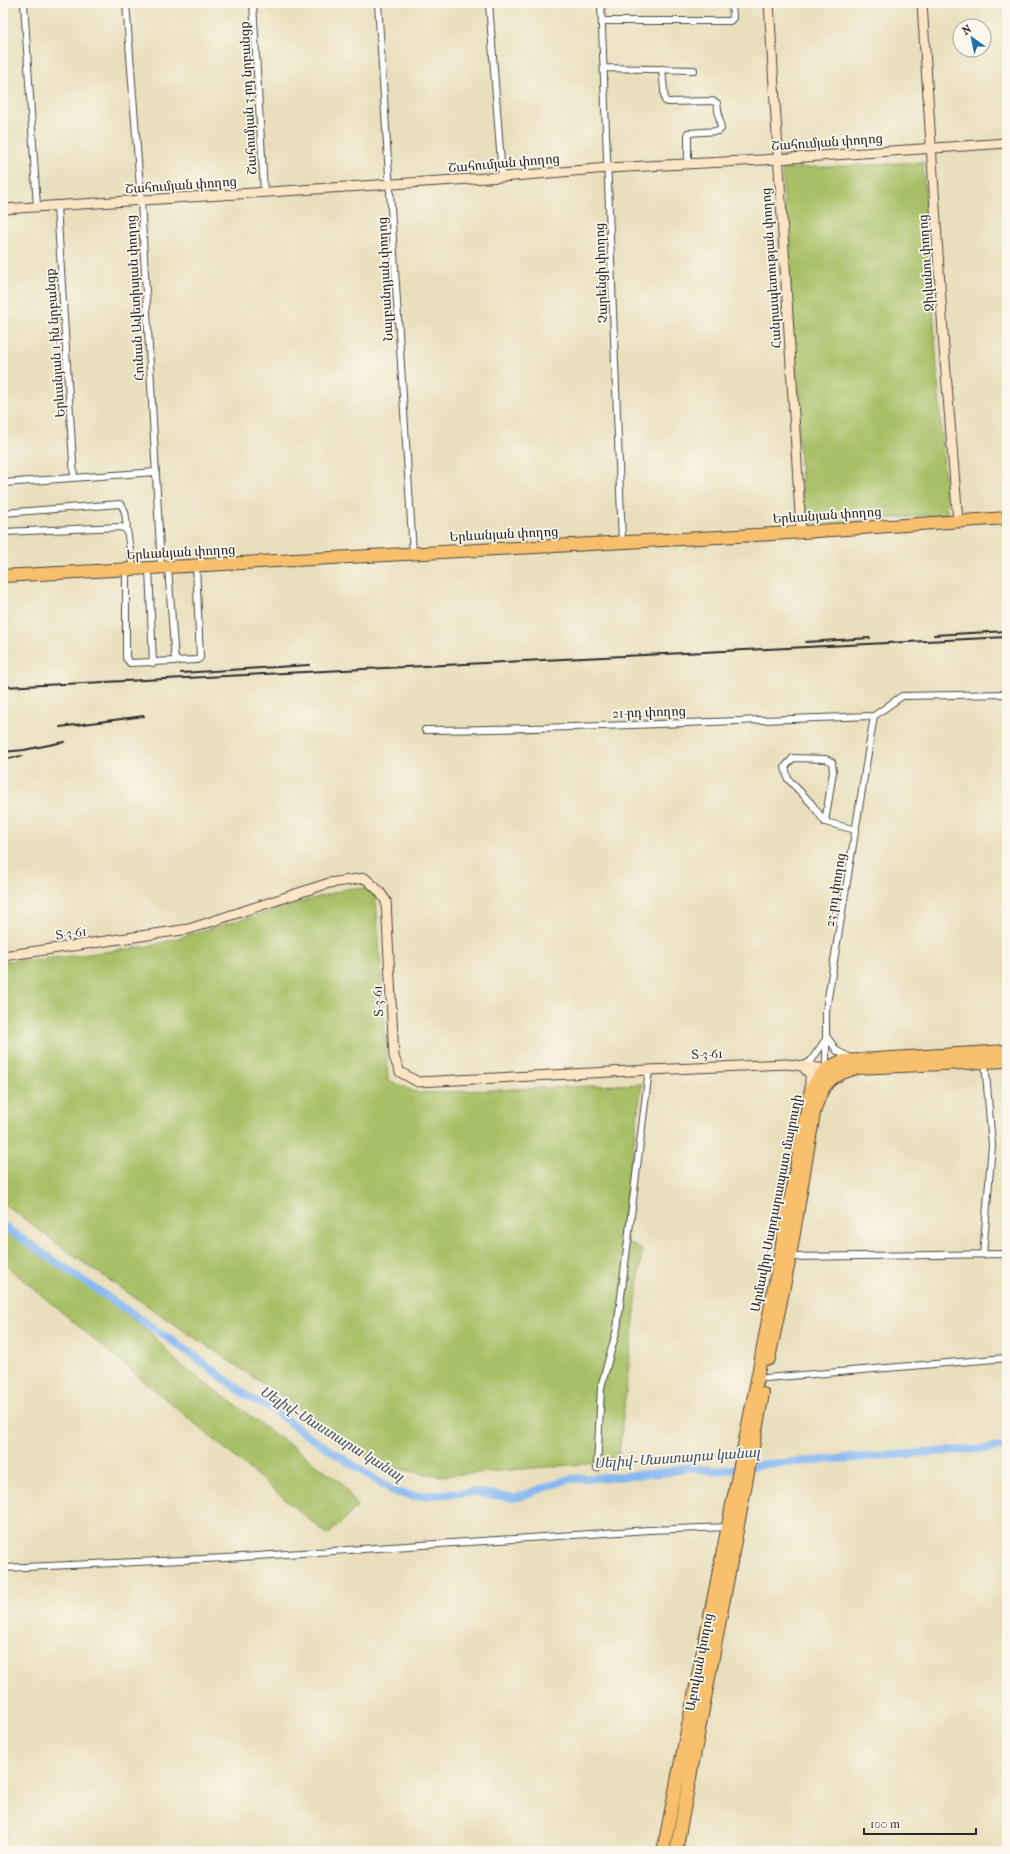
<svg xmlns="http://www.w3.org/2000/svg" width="1010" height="1854" viewBox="0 0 1010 1854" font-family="'IM FELL French Canon','Noto Serif Armenian',serif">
<rect width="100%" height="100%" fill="#fbf7ec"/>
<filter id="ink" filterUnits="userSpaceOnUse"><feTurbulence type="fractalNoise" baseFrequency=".025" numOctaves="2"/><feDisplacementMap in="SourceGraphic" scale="8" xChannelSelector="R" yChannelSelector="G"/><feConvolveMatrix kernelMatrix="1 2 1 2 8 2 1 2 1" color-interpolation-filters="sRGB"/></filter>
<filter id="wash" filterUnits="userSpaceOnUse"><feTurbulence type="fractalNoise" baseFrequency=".012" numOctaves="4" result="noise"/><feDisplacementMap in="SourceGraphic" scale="16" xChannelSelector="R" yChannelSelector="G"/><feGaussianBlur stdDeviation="0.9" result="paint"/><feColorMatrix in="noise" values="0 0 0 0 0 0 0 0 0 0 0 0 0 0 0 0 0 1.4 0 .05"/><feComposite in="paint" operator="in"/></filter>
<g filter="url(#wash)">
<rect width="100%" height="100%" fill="#e9dfbc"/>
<!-- green -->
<path fill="#a7bf65" stroke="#697548" d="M923,162L947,514L816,524L803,511L782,169Z
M350,888L367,889L376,898L388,1080L418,1093L642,1084L620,1239L642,1250L618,1461L440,1476L393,1468L353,1450L302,1410L78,1259L3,1203V961L66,957L150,946Z
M3,1226L148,1330L179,1364L342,1483L357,1507L328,1535L3,1263Z"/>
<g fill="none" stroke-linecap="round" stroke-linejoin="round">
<!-- canal -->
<path stroke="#86b8f2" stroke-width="8" d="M3,1226L190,1353L250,1398L274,1410L302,1432L395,1492L414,1496L474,1492L515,1498L569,1479L617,1477L668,1472L688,1467L715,1471L767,1464L1007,1447"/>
</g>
</g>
<g filter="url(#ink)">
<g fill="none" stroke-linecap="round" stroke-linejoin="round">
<!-- street casing -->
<g stroke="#484641" stroke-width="8">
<path id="street" d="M24,3L37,207
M126,3L141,201L161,567
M253,3L264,192
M378,3L413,553
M489,3L502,177
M601,3L622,542
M602,21H730L733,18L732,3
M604,68L694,70
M662,69L665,101L668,102L712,101L717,103L721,129L719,131L688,133V164
M57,206L74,478
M3,483L156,472
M3,513L120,504C127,509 126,522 127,530
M3,532L121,527L127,530L133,569
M168,567L175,661
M149,568L153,663
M126,569V658L130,663L197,660L200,658L196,565
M874,716L902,696L1007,694
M425,730C574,729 724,721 874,716
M825,822L833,772L832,762L826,759L793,758L785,767L788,779L811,803L825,822L856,830
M827,1037L837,1051L851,1058
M803,1066L811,1061L826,1039
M826,1069V1010L874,716
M983,1255L992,1145L985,1062
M790,1257L1007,1254
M766,1378L1007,1358
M597,1468L601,1387L617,1329L649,1070
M3,1568L226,1558L649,1530L729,1527"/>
</g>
<!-- secondary casing -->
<g stroke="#484641" stroke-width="11">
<path id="secondary" d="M769,3L801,530
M922,3L944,348L958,521
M3,209L502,177L608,168L762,160L1007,143
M3,956L189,929L329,883L365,878L379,891L386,901L394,1057L400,1072L418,1082L649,1070L787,1064L826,1069
M802,1066L810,1074V1089"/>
</g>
<!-- highway casing -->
<g stroke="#484641" stroke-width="14">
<path id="highway" d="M3,576L773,534L1007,518
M769,1359L790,1257L814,1113C822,1084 829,1075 858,1068L1007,1061
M663,1851L756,1385L810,1093C817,1077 825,1067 843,1061L1007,1051
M676,1851L763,1394"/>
</g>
<!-- street -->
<use href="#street" stroke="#fff" stroke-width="6"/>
<!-- secondary -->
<use href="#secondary" stroke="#fce5c4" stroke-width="9"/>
<!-- highway -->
<use href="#highway" stroke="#f8bf6c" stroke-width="12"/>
<!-- rail -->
<path stroke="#2b2b2b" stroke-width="2" d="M934,635L1007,631
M806,642L870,638
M181,673L309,665
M3,687L1007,637
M60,727L144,716
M3,752L24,750L64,742
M3,759L22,756"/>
</g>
</g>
<g text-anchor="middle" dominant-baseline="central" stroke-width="3.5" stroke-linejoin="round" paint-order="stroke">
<!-- street labels -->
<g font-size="13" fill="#2b2b2b" stroke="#fbf7ec">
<text transform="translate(248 98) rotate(-93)">Շահումյան 3-րդ նրբանցք</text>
<text transform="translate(827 142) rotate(-4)">Շահումյան փողոց</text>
<text transform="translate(504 163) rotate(-5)">Շահումյան փողոց</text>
<text transform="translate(181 185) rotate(-4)">Շահումյան փողոց</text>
<text transform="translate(926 263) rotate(-94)">Ջիվանու փողոց</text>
<text transform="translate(771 268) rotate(-94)">Հանրապետության փողոց</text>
<text transform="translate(601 273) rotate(-92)">Չարենցի փողոց</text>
<text transform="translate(385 279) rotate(-93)">Նալբանդյան փողոց</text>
<text transform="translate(135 298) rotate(-93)">Հունան Ավետիսյան փողոց</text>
<text transform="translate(55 343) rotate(-94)">Երևանյան 1-ին նրբանցք</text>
<text transform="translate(827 515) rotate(-4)">Երևանյան փողոց</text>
<text transform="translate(504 534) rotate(-3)">Երևանյան փողոց</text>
<text transform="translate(181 552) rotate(-3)">Երևանյան փողոց</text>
<text transform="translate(649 712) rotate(-2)">21-րդ փողոց</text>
<text transform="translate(835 890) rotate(-81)">23-րդ փողոց</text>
<text transform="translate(71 933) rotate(-8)">Տ-3-61</text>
<text transform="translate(378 1001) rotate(-93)">Տ-3-61</text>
<text transform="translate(707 1054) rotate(-2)">Տ-3-61</text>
<text transform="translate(776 1203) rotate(-79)">Արմավիր-Սարդարապատ մայրուղի</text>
<text transform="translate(699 1662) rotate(-79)">Աբովյան փողոց</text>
</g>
<!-- water labels -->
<g font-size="14" font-style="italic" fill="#465567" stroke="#fbf7ec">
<text transform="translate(332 1434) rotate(32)">Սելիվ֊Մաստարա կանալ</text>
<text transform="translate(677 1458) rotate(-4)">Սելիվ֊Մաստարա կանալ</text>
</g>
</g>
<!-- margin -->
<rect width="1010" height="1854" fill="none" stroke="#fbf7ec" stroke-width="16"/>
<!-- north arrow -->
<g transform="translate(972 38) rotate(327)"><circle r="19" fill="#fbf7ec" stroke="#a8a59f"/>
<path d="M0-3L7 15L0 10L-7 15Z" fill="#1f6fb2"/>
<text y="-6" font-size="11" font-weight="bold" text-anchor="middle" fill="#2b2b2b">N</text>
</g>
<!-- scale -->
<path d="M864 1828v6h112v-6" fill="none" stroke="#2b2b2b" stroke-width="2"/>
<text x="870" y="1828" font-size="12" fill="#2b2b2b" stroke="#fbf7ec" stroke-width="3" paint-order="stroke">100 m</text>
</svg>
